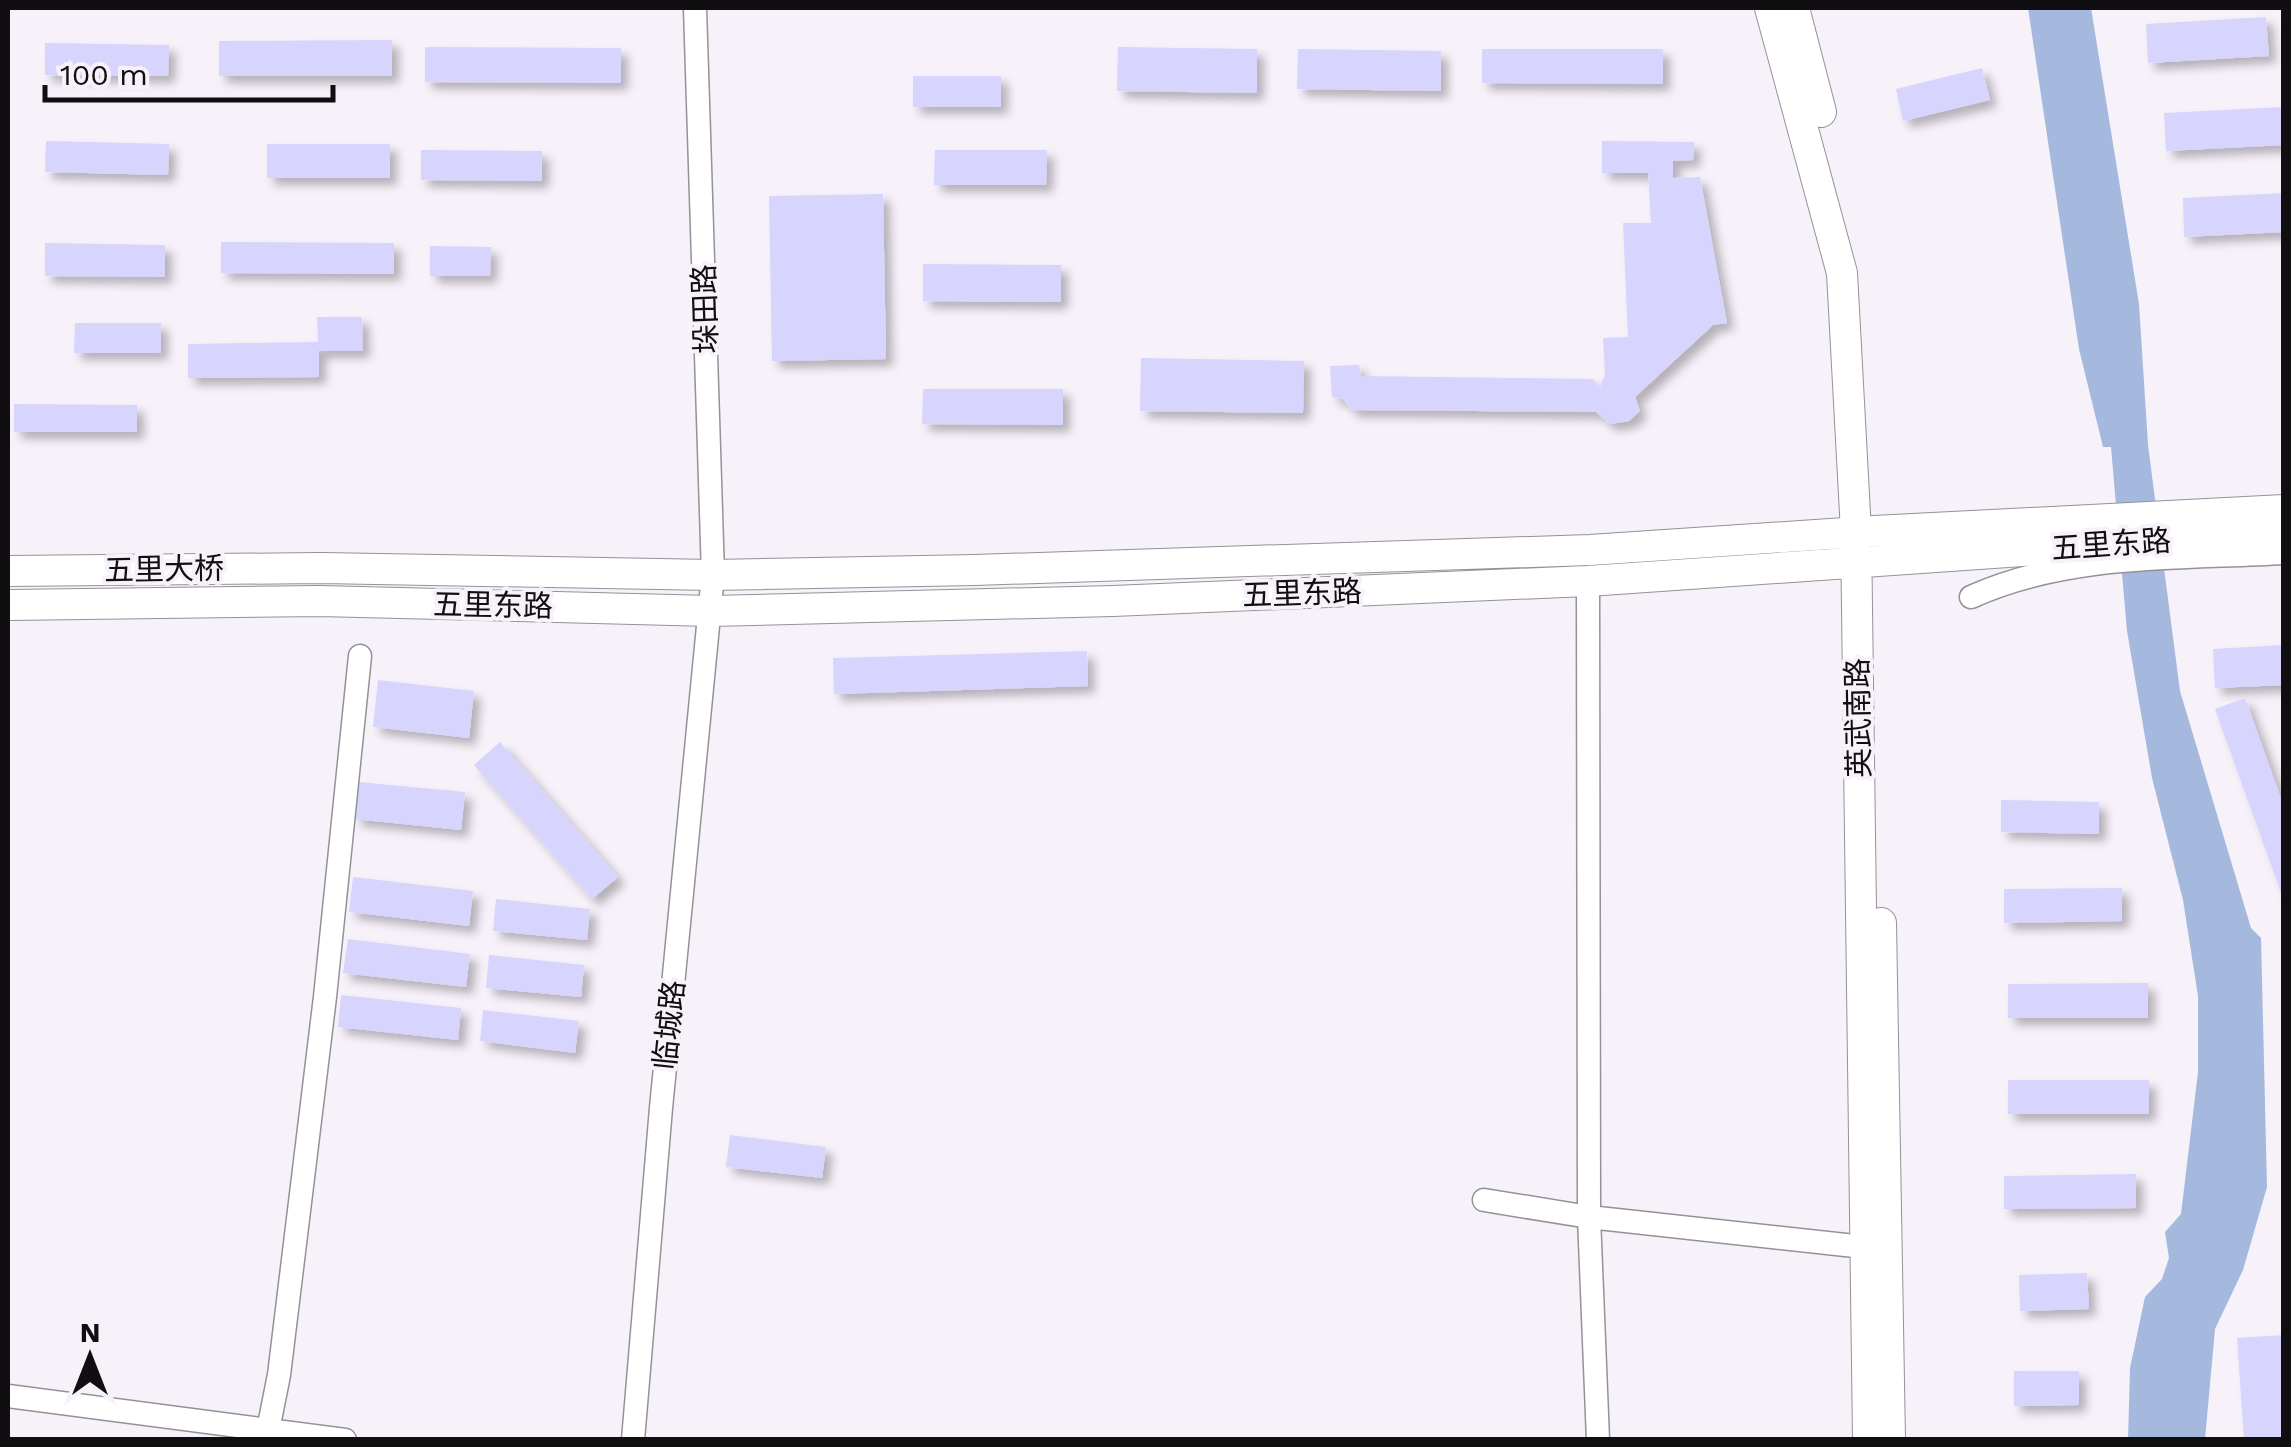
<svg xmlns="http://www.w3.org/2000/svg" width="2291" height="1447" viewBox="0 0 2291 1447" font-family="'Work Sans','Noto Sans SC',sans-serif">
<defs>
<filter id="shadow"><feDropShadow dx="7" dy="7" stdDeviation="5" flood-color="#0004"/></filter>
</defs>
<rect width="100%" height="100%" fill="#f7f1fa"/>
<!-- water -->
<path fill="#a5b8dd" d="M2028,8H2091L2139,304L2148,445L2180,691L2251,928L2261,938L2267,1187L2243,1270L2215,1329L2205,1439H2128L2130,1368L2145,1297L2162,1279L2169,1258L2165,1232L2181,1214L2198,1072V996L2183,900L2152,778L2127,631L2111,447H2103L2079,349Z"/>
<!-- building -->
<path fill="#d7d4fe" filter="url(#shadow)" d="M2266,17L2269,56L2148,63L2146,24Z
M392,40V76H219V41Z
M45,43L169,45L168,76L45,75Z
M425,47L621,48V83L425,82Z
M1118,47L1257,49V93L1117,91Z
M1298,49L1441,51V91L1297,89Z
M1482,49H1663V84L1482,83Z
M1982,68L1990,100L1903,121L1896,89Z
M913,76H1001V107H913Z
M2284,107V145L2166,151L2164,113Z
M46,141L169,144L168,175L45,172Z
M1602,141L1694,142L1693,160L1673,161V178L1700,177L1727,323L1713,325L1635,397L1640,411L1629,421L1610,424L1596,412L1352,410L1343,399L1332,397L1330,366L1359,365L1361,376L1593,379L1600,388L1605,374L1603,338L1628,337L1623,223H1651L1648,173H1602Z
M267,144H390V178H267Z
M421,150L542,151V181L421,180Z
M935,150H1047L1046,185H934Z
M2284,193V232L2184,237L2183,198Z
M883,194L886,359L772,361L769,196Z
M221,242L394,243V274L221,273Z
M45,243L165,245V277L45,276Z
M430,246L491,247L490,276H430Z
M923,264L1061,265V302L923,301Z
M317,317H362L363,351H319V377L188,378V344L318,342Z
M75,323H161V353H74Z
M1141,358L1304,361L1303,413L1140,411Z
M923,389H1063V425L922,424Z
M14,404L137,405V432H14Z
M2284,645V685L2215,688L2213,649Z
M1087,651L1088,686L834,694L833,658Z
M378,680L474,691L469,738L373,727Z
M2245,698L2284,807V901L2215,709Z
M500,742L618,877L592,899L474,765Z
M358,782L465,792L461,830L354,819Z
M2001,800L2099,802V834L2001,832Z
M353,877L473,891L469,926L349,912Z
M2122,888V921L2004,923V889Z
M496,899L590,909L587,940L493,931Z
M348,939L470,954L466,987L343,973Z
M489,955L584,965L581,997L486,988Z
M2148,983V1018H2008V984Z
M341,995L461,1008L458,1040L338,1027Z
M483,1010L579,1021L575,1053L480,1041Z
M2008,1080H2149V1114H2008Z
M730,1135L826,1147L822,1178L726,1167Z
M2136,1174V1208L2004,1209V1176Z
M2087,1273L2089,1309L2020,1311L2019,1275Z
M2284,1335V1440H2244L2237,1338Z
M2014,1371H2079V1405L2014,1406Z"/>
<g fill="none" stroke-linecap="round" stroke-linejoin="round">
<!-- minor casing -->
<g stroke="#959198" stroke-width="25">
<path id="minor" d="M1588,581L1589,1217L1598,1440
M1971,597C2068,553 2179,559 2284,553
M1484,1200L1589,1217L1864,1247
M8,1396L345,1440
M266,1440L279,1375L325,997L360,656
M633,1440L661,1108L713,575L695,8"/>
</g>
<!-- major casing -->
<g stroke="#959198" stroke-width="32">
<path id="major" d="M1770,8L1842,273L1856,532L1868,1440
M1794,8L1821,112
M8,571L321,568L713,575L975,570L1590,550L1874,531L2284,510
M8,605L320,601L711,611L1113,601L1588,581L2284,533
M1881,923L1890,1440"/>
</g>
<!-- minor -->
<use href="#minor" stroke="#fff" stroke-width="22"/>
<!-- major -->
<use href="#major" stroke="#fff" stroke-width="30"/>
</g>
<g text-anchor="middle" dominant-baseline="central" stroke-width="8" stroke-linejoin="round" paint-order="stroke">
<!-- street labels -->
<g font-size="30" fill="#100e11" stroke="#f7f1fa">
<text transform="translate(705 309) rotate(-92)">垛田路</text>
<text transform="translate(2111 544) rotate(-4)">五里东路</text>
<text transform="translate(164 569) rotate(-1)">五里大桥</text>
<text transform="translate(1302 593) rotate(-2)">五里东路</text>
<text transform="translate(493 605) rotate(1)">五里东路</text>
<text transform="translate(1858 718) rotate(-91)">英武南路</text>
<text transform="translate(669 1025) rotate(-84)">临城路</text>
</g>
</g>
<!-- border -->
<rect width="2291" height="1447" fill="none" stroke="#100e11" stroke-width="20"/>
<!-- north arrow -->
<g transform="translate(90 1357)" stroke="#f7f1fa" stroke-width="8" paint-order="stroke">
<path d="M0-8L18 38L0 25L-18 38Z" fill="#100e11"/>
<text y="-15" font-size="28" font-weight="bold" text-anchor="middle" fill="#100e11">N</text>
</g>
<!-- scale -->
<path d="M45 85v15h288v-15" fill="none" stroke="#100e11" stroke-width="5"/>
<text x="60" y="85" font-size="30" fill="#100e11" stroke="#f7f1fa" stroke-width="8" paint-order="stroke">100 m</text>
</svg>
